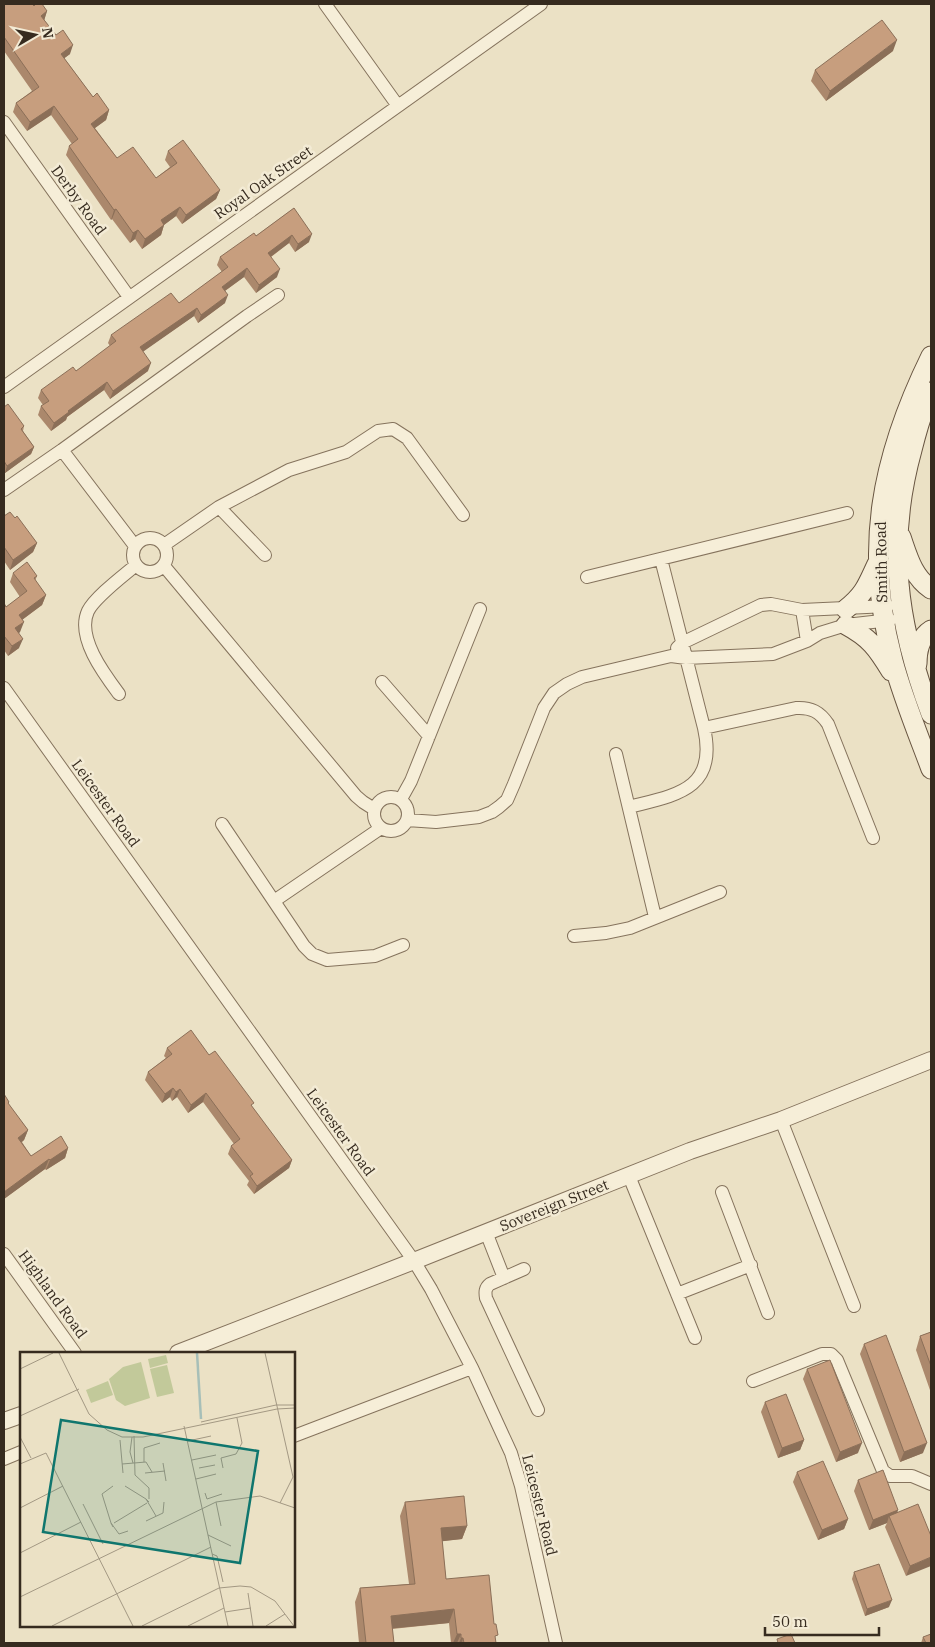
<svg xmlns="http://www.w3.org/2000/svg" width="935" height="1647" viewBox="0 0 935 1647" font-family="'IBM Plex Serif',serif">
<rect width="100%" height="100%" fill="#ebe1c5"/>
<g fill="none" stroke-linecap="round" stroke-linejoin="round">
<!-- minor casing -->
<g stroke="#85735d" stroke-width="14">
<path id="minor" d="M325,4L398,106
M4,122L129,297
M4,387L541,4
M62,450L135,546
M4,490L62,450L247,316L278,295
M219,507L265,555
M133 555a17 17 0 1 1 34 0a17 17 0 1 1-34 0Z
M164,545L219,507L289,470L346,452L378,431L393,429L407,438L463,515
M164,566L356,796L363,802L374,809
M587,577L847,513
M802,610L807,641
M677,648L682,643L761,605L771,604L802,610L888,606
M382,682L429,736
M4,688L414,1261L431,1289L472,1368L511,1453L521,1486L556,1643
M119,694C104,674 76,637 88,611C95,597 123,576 136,565
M704,728L796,708C811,707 820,712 828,724L873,838
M616,754L655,917
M374 814a17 17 0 1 1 34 0a17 17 0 1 1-34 0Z
M401,799L411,781L480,609
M629,807C676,795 718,790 704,728L661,559
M407,820L436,822L479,817L492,812L499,807L507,800L514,784L544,708L554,693L567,684L582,677L671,656L686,658L773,654L807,641L820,633L846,625L890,620
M222,824L304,946L312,954L327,960L375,956L403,945
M274,901L381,828
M574,936L606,933L630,928L720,892
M781,1120L854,1306
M629,1176L695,1338
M722,1192L768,1313
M486,1232L504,1278
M4,1254L75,1353
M524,1269L490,1284C485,1288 485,1292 486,1298L538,1410
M677,1294L751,1265
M753,1381L822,1354H831L837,1360L883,1471L890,1476H912L931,1484
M294,1436L472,1368
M4,1459L21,1452"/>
</g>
<!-- tertiary casing -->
<g stroke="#85735d" stroke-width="18">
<path id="tertiary" d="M178,1353L414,1261L690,1151L781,1120L931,1060
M4,1421L21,1415"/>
</g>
<!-- secondary casing -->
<g stroke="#675440" stroke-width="21">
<path id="secondary" d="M931,356C881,458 863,549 893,661C903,698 918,734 931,769
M931,392C922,411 917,430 912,450C886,544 897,624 931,714
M901,537C908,557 913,577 931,589
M846,609C865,594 867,585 877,564
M846,625C870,638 877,648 891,671
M917,664C917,651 920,637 931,630"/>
</g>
<!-- minor -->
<use href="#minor" stroke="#f6eed8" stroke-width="12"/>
<!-- tertiary -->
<use href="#tertiary" stroke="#f6eed8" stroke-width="16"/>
<!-- secondary -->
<use href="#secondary" stroke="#f6eed8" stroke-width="19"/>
</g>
<!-- wall -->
<path fill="#ab886c" d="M4,4L34,6L47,11L44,20L70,54L64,58L93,97L109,110L106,120L95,128L117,158L156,178L170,167L165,160L168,151L220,190L216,199L182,224L176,216L164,225L161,235L142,249L135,239L130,243L112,219L111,220L66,155L69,146L72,144L51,115L27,131L13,112L16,103L32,91L4,51Z
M893,51L826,101L811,81L815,70Z
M294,208L309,242L295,252L289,243L271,257L277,277L256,293L244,277L225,291V303L198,323L194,316L143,351L148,371L110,399L104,390L67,417L66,420L51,431L38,415L41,406L43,405L38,398L41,390L76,371L110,346L108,343L111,335L179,303L222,272L217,265L220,257L256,236Z
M4,407L24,426L23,431L34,447L31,454L5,473L4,472Z
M4,515L15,518L37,543L33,552L10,570L4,561Z
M13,573L37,576L35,581L46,595L42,605L22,620L20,632L19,633V648L8,656L4,650V603L6,607L20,597L10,582Z
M167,1048L209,1055L252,1107L292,1160L289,1168L254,1194L247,1185L249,1181L228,1154L231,1146L234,1144L203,1102L188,1113L177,1097L172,1101L170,1097L162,1103L145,1080L148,1072L166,1058L164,1056Z
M8,1104L28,1130L24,1140L22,1142L31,1156L68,1148L65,1158L46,1170L45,1169L4,1199Z
M931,1332V1393L916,1350L920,1336Z
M864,1344L923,1453L900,1462L860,1354Z
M807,1369L858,1453L836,1462L803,1379Z
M765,1402L804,1440L800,1450L778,1458L761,1412Z
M797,1472L848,1519L844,1529L818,1540L793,1482Z
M858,1480L898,1510L897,1513L931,1536L906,1576L885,1527L887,1523L869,1530L854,1491Z
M405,1502L467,1526L462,1539L442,1541L446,1579L495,1641L496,1643H451L449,1623L392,1629L394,1643H359L355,1602L360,1588L409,1584L400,1516Z
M854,1572L889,1607L865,1616L852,1579Z
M923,1637L931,1643H921Z"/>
<!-- shaded-wall -->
<path fill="#8b6f58" d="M47,11L44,21L41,16Z
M897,40L893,51L826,101L830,91Z
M73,45L70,54L58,63L61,54Z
M54,106L51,115L27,131L30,122Z
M109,110L106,120L88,133L91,124Z
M220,190L216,199L182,224L186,215Z
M180,207L176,216L157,230L161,220Z
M116,209L112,219L111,220L114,210Z
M164,225L161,235L142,249L145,239Z
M138,230L135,239L130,243L133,233Z
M312,234L309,242L295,252L298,244Z
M292,235L289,243L265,261L268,253Z
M247,268L244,277L219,295L222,287Z
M280,269L277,277L256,293L259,285Z
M228,295L225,303L198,323L201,315Z
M197,308L194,316L137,356L140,347Z
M151,363L148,371L110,399L113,391Z
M107,382L104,390L67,417L66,420L51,431L54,423L68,411Z
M34,447L31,454L5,473L7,466Z
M37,543L33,552L10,570L13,560Z
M46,595L42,605L15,625L19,615Z
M24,622L20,632L12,638L15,628Z
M23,639L19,648L8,656L12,646Z
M173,1088L170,1097L162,1103L165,1094Z
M180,1089L177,1097L172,1101L176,1092Z
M206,1093L203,1102L188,1113L191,1105Z
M28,1130L24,1140L14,1148L18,1138Z
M68,1148L65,1158L46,1170L50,1160Z
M49,1159L45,1169L4,1199V1192Z
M292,1160L289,1168L254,1194L257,1186Z
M804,1440L800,1450L778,1458L782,1448Z
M862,1443L858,1453L836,1462L840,1452Z
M927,1443L923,1453L900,1462L904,1452Z
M898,1510L894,1520L889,1516L887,1523L869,1530L873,1520Z
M848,1519L844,1529L818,1540L822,1530Z
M467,1526L462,1539L436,1542L441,1528Z
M931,1557V1566L906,1576L910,1566Z
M892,1600L889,1607L865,1616L867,1609Z
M454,1609L449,1623L386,1629L391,1616Z
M457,1634H461L457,1643H453Z
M461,1638H463L462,1643H459Z"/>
<!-- building -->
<path fill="#c79e7e" stroke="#8b6f58" d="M4,4H32L34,6L36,4H42L47,11L41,16L56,35L63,30L73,45L61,54L93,97L97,93L109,110L91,124L117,158L133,147L156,178L177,163L168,151L183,140L220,190L186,215L180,207L161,220L164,225L145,239L138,230L133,233L116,209L114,210L69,146L78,139L54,106L30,122L16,103L39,87L4,37Z
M882,20L897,40L830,91L815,70Z
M294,208L312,234L298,244L292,235L268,253L280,269L259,285L247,268L222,287L228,295L201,315L197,308L140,347L151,363L113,391L107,382L68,411L69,412L54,423L41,406L49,401L41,390L73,367L76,371L116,341L111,335L171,293L179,303L228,267L220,257L254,233L256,236Z
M8,404L24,426L21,429L34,447L7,466L4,461V407Z
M10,512L15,518L17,516L37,543L13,560L4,547V515V516Z
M27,562L37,576L34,578L46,595L19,615L24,622L15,628L23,639L12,646L4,636V603L6,607L27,591L13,573Z
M191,1030L209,1055L215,1051L254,1103L251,1105L292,1160L257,1186L250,1176L253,1174L231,1146L240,1139L206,1093L191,1105L180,1089L176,1092L173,1088L165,1094L148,1072L172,1054L167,1048Z
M4,1094L9,1102L8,1103L28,1130L18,1138L31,1156L61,1136L68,1148L50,1160L49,1159L4,1192Z
M931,1332V1366L920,1336Z
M886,1335L927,1443L904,1452L864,1344Z
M830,1360L862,1443L840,1452L807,1369Z
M786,1394L804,1440L782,1448L765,1402Z
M823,1461L848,1519L822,1530L797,1472Z
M883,1470L898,1510L873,1520L858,1480Z
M464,1496L467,1526L441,1528L446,1579L489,1575L494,1624H496L498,1635L495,1636L496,1643H464L463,1638H461V1634H457L454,1609L391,1616L394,1643H366L360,1588L415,1584L405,1502Z
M918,1504L931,1536V1557L910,1566L889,1516Z
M879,1564L892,1600L867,1609L854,1572Z
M791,1634L795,1643H778L777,1639Z
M931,1634V1643H926L923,1637Z"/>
<g text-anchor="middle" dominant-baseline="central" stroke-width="5" stroke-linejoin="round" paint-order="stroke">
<!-- street labels -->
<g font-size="15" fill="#362b1f" stroke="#f3ebd5">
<text transform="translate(263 182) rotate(-35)">Royal Oak Street</text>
<text transform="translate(79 200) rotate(54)">Derby Road</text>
<text transform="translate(881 562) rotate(-91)">Smith Road</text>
<text transform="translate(106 803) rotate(54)">Leicester Road</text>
<text transform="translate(341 1132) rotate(54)">Leicester Road</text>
<text transform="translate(554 1205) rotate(-22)">Sovereign Street</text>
<text transform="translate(53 1294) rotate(54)">Highland Road</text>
<text transform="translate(540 1505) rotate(76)">Leicester Road</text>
</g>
</g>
<!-- overview -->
<g transform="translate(20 1352)">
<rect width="275" height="275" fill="#ebe1c5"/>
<path d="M146,3L148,11L130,16L128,7ZM121,10L130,46L105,54L96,48L89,27L103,15ZM147,13L154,41L137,45L130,17ZM88,29L93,43L71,51L66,38Z" fill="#c2c99a"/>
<path fill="none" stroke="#a7bfb8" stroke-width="2.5" d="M177,1L181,67"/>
<path fill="none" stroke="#a39883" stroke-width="1" d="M39,1L69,62L87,78L102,85H123L257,57L275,56M245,1L273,125L260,151M0,17L33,1M0,64L59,37M181,70L256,53H275M164,74L208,274M114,84L115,123L129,136V147M0,85L11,106M112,85L110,100L113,111M100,88L103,121M168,89L191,84M172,108L196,103M124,110V96L140,91M143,111L146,129M0,112L26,101L113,274M102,112L126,110L132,120M179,116L195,113M203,116L201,106L216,102L222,91L217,66M125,121L145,119M176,127L196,122M105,134L126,147M185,141L187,147L202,142M129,150L126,147L136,164M196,150L201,174M63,152L83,192M0,156L43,134M126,169L143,161L144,150M91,171L82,142L93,134M94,171L127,151M93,175L91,171L99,182L108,179M188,183L211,194M0,201L61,170M192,202L197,204L203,230M228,241L233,274M0,245L196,150L240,144L275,156M205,260L231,256M32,274L191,195M122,274L199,236L220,234L231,235L255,249L274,274M168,274L204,256M246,274L265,262"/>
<path fill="#0f766e" fill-opacity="0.15" stroke="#0f766e" stroke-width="2.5" d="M41,68L238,99L220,211L23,180Z"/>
<rect width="275" height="275" fill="none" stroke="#362b1f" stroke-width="2.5"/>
</g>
<!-- border -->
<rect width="935" height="1647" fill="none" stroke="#362b1f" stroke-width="10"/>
<!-- north arrow -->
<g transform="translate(35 35) rotate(81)" stroke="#f3ebd5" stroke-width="4" paint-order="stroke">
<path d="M0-4L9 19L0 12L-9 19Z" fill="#362b1f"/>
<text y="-8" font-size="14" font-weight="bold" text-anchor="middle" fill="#362b1f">N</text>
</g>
<!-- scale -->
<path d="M765 1627v8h114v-8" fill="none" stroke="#362b1f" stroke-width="2.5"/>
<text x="772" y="1627" font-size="15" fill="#362b1f" stroke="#f3ebd5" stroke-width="4" paint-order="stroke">50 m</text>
</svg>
